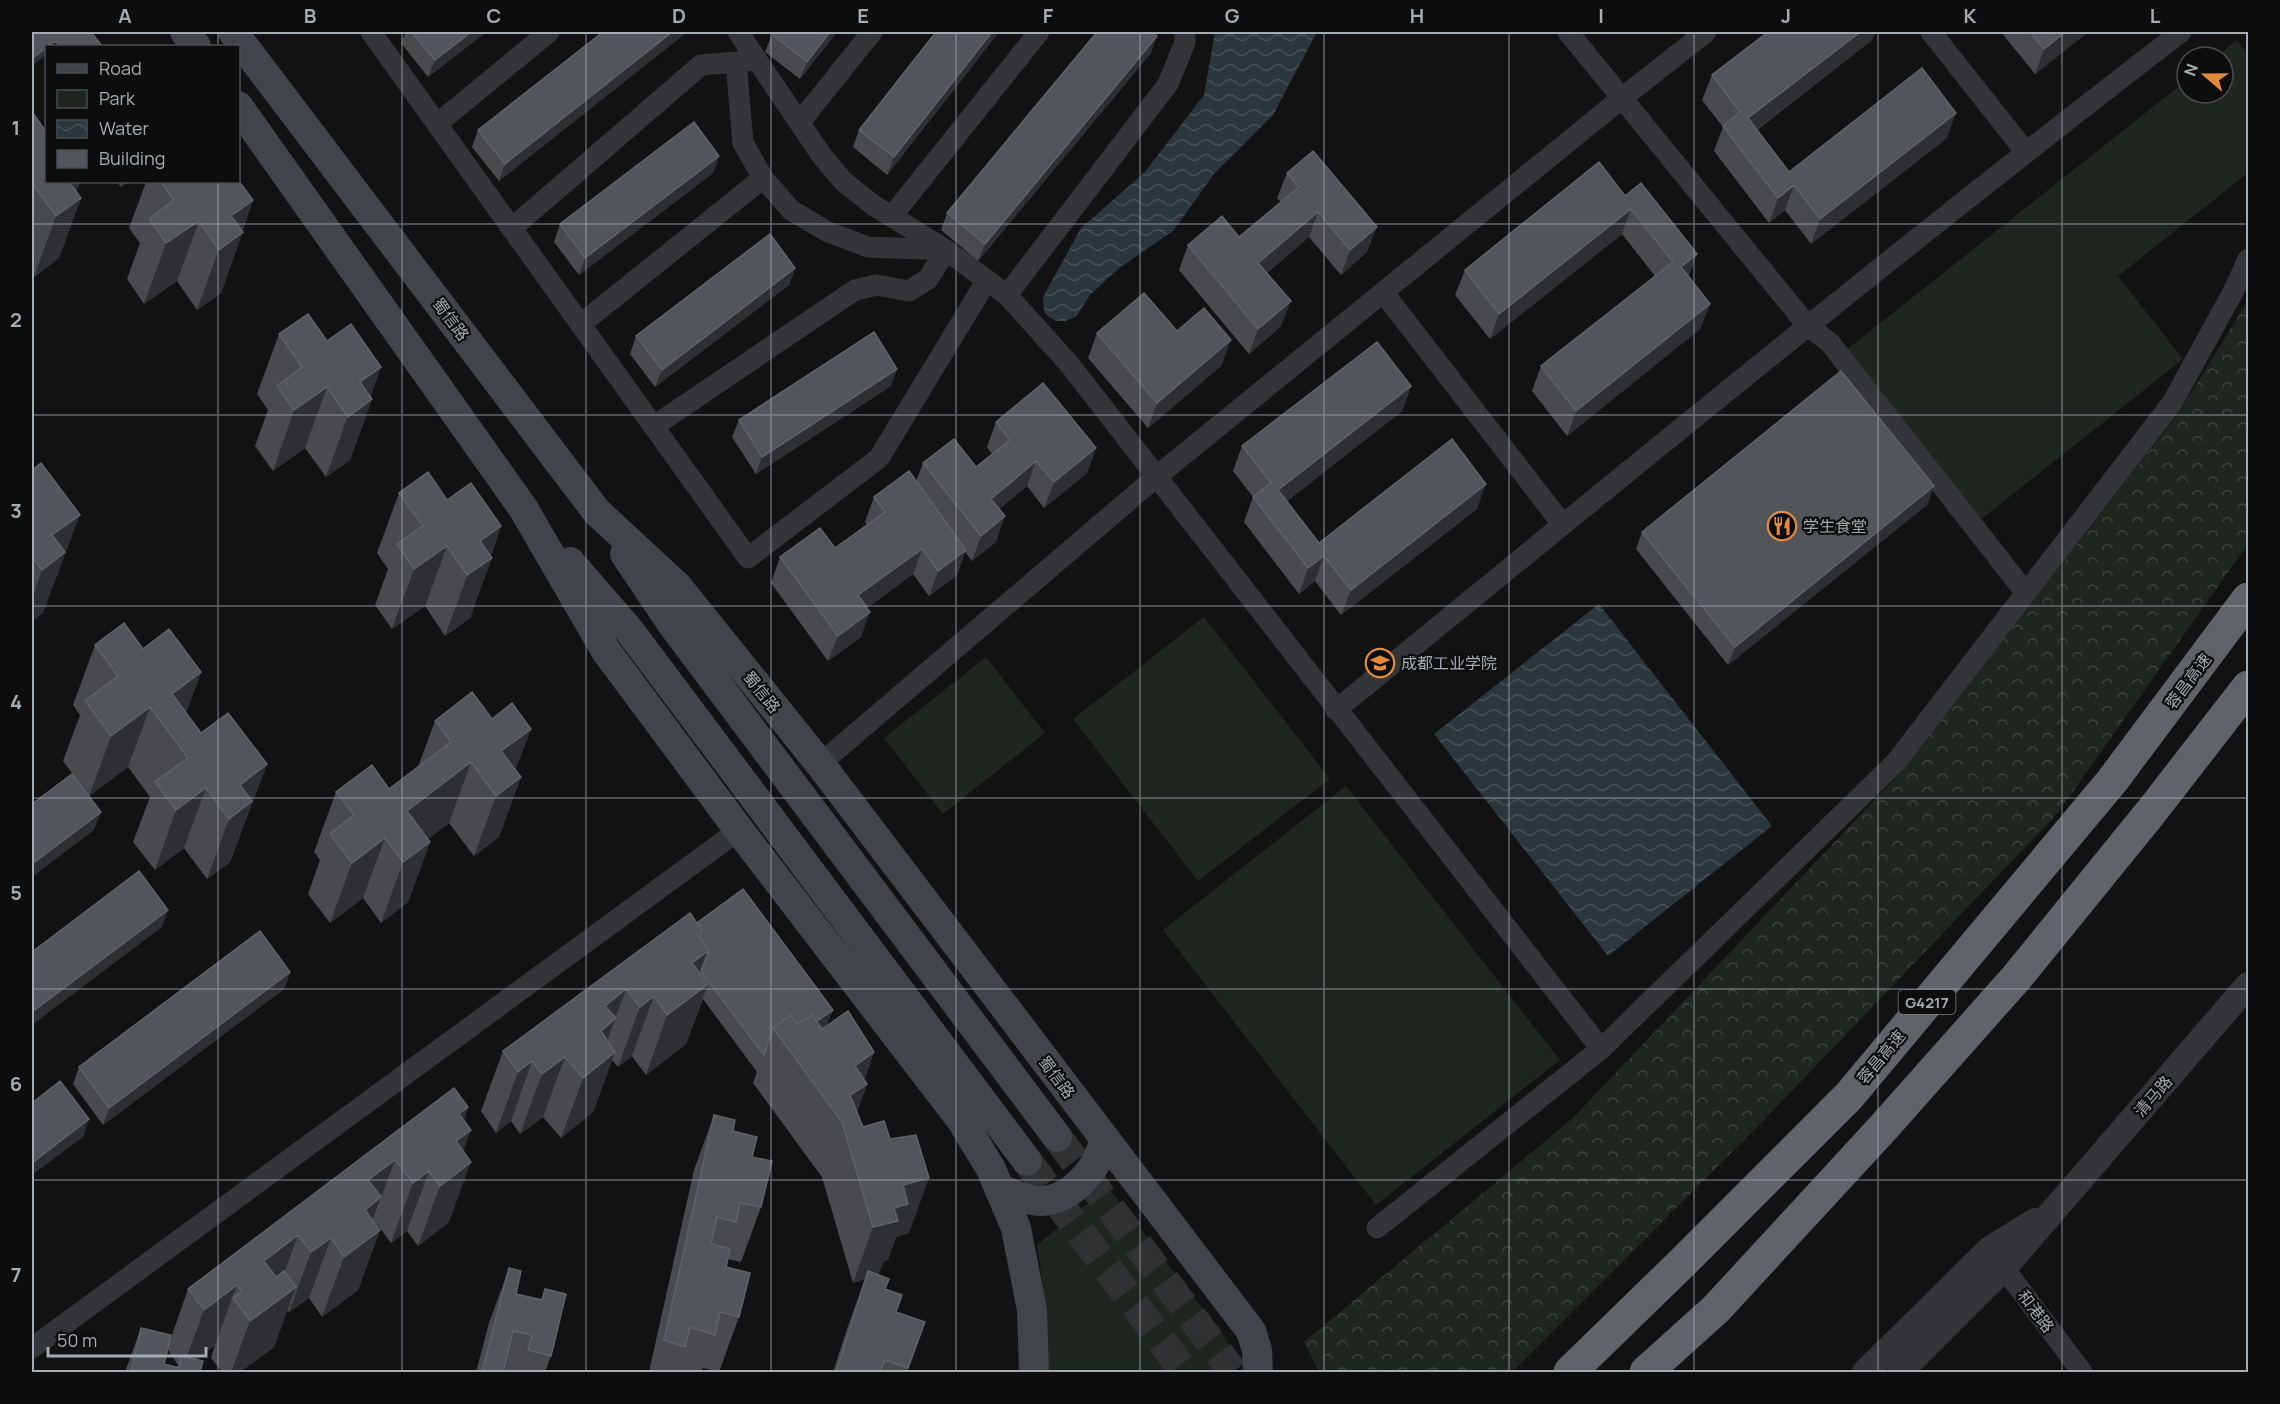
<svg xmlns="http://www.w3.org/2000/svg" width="2280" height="1404" viewBox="0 0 2280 1404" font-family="Manrope,'Noto Sans SC',sans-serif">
<defs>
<pattern id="forest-crowns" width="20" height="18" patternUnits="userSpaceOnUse" patternTransform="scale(1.5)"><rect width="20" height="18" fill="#1f261f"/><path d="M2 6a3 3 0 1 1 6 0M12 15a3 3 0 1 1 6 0" fill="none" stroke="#3d433d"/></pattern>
<pattern id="water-waves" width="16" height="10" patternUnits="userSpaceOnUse" patternTransform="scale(1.5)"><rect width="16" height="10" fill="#2c373b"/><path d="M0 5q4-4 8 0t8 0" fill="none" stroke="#485155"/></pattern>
</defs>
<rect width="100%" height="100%" fill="#121213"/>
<!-- forest -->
<path fill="url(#forest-crowns)" d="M2248,300V544L2057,814L1765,1119L1512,1372H1319L1304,1342L1573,1118L1901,772L2180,411Z"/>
<!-- park -->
<path fill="#1f261f" d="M2237,40L2248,54V173L2118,276L2183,359L1979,521L1845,351L2187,80V93H2223V57H2216Z
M1204,617L1330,779L1198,881L1073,719Z
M986,657L1045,733L943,814L884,738Z
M1346,786L1560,1060L1376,1205L1163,930Z
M1108,1187L1226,1339L1236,1361L1228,1372H1045L1047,1314L1037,1245Z"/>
<!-- water -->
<path fill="url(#water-waves)" d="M1215,32H1317L1273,115L1214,174L1173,231L1119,268L1090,295L1076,317L1065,321H1056L1048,316L1044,311L1043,297L1081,228L1144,173L1204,95Z
M1599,604L1772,826L1608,956L1434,734Z"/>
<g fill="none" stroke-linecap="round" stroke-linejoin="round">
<!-- secondary-tunnel -->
<path stroke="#2f3133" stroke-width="30" stroke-dasharray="30 15" stroke-linecap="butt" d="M1057,1137L1233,1372
M1027,1161L1185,1372"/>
<!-- minor -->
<path stroke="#333538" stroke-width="21" d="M371,32L748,558L879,458L987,280
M738,32L822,156L843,181L873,205L946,250L1007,295L1070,365L1601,1049
M1568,32L1807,325L1830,343L2026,593
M1931,32L2025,151
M800,122L872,32
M437,124L549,32
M892,216L1039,32
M512,228L701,65L748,61
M1383,292L1563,525
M1007,295L1168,84L1185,42V32
M581,324L763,178
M654,426L855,290L877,285L909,291L928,279L946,250L868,247L828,232L791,210L763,178L743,143L736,62
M1336,710C1616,481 1895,252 2181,32
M820,764L1156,477L1622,98L1706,32
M1377,1228L1601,1049L1896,762L2172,403L2233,292L2248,259
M1995,1256L2082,1372
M32,1348L739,830"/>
<!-- tertiary -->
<path stroke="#333538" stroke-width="26" d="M1865,1372L1990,1249L2035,1221
M1900,1372L2004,1268L2248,985"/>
<!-- secondary -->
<path stroke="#414448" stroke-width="30" d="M185,32L196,46
M233,32L597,512L677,586L820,764L1251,1331L1257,1350L1258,1372
M238,106L523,508L606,651L739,830L962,1121L991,1169L1016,1228L1032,1310L1034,1372
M625,554L672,624L1057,1137
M570,562L629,630L1027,1161
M999,1189C1014,1194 1033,1204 1050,1200C1076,1194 1101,1165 1104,1138"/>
<!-- motorway -->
<path stroke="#606469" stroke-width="33" d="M1570,1372L1681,1264L1849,1096L2112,781L2248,599
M1646,1372L1716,1309L1882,1129L2017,977L2151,812L2248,687"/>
</g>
<!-- wall -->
<path fill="#484a4e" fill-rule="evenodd" d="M406,32H486L428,77L401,43Z
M687,32L499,181L472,147L478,130Z
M837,32L800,79L765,52L772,34Z
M936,32H999L887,175L853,147L859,130Z
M1768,32H1875L1872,40L1757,130L1789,172L1947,138L1811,244L1785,210L1769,223L1714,151L1723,127L1702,100L1712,75Z
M2001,32H2088L2035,74Z
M1151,53L978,261L941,230L947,213Z
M32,114L46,182H80L76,192L81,198L59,258L34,277L32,273Z
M719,156L713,173L579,275L554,242L560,224Z
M1599,162L1710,304L1700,329L1567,436L1532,391L1541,366L1655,276L1622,234L1490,339L1455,295L1465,270Z
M1287,173L1367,252L1341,275L1309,237L1267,273L1281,326L1249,354L1179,270L1188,245L1239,237L1281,202L1277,198Z
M117,182H128L121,187Z
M146,182H238L253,200L221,293L197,310L177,281L144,304L127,279L140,243L129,228Z
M795,268L789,285L655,387L630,354L636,336Z
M1177,331L1222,365L1148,428L1088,358L1097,333Z
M279,334L327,341L372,399L350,460L326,477L305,448L273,471L255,446L268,410L257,394Z
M891,386L756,474L732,437L739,420Z
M1411,386L1402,411L1287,501L1319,543L1477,509L1341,615L1315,581L1299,594L1244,522L1253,497L1233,471L1242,446Z
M996,422L1096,448L1087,473L1044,508L1027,486L999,509L996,542L972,561L965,552L957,575L929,596L913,574L867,608L861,637L828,661L771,583L780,557L835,548L867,525L865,522L874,497L916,482L923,463L976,467L992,454L987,447Z
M32,470L58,575L56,576L43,613L32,621Z
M399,493L447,500L501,526L470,618L445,636L425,606L392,629L375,605L388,569L377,553Z
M1928,504L1728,665L1636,549L1642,532Z
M95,645L143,649L201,672L186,713L201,733L267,764L230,862L207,879L184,848L155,870L133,842L150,797L128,767L89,796L63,761L80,715L73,705Z
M435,721L516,770L521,777L499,837L474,856L449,823L428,839L430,842L408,902L381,923L363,898L330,923L308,894L320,860L314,852L336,792L389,789L418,767Z
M698,923L827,1026L874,1052L864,1080L867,1084L857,1112L909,1233L896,1237L888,1260L884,1261L878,1275L896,1312L925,1322L907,1372H833L848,1326L865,1279L853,1283L822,1177L753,1083L757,1072L703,999L686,1044L646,1075L632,1056L618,1067L612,1060L593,1112L561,1138L543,1117L520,1134L511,1121L496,1133L481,1111L503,1051Z
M290,972L284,989L103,1125L73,1084L79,1067Z
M468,1107L464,1120L463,1151L449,1222L418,1246L407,1231L391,1243L374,1220L380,1230L358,1290L322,1317L309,1298L289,1312L287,1310L274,1347L240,1372H222L211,1358L215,1345L197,1359L200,1372H125L141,1328L171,1338L188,1289ZM168,1350L178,1365L177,1367L164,1364Z
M714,1115L733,1131L752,1157L761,1207L741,1262L728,1259L726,1267L739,1317L719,1372L703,1368L701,1372H649L694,1170Z
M509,1268L516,1294L541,1300L545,1289L551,1356L545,1372H476L489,1323Z"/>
<!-- shaded-wall -->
<path fill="#2e2f32" d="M471,32H486L428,77L435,60Z
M672,32H687L499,181L505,164Z
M830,32H837L800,79L807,62Z
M992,32H999L887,175L894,157Z
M1860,32H1875L1872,40L1739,143L1748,118Z
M2065,32H2088L2035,74L2044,49Z
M1157,36L1151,53L978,261L985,244Z
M46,48V55L32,66V59Z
M1956,113L1947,138L1811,244L1820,219Z
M719,156L713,173L579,275L585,258Z
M58,182H80L71,205L81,198L59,258L34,277L56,216Z
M123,182H128L121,187Z
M1794,185L1785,210L1769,223L1778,198Z
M253,200L240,235L243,232L221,293L197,310L231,216Z
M1631,209L1622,234L1490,339L1499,314Z
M1318,212L1309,237L1249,288L1258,263Z
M199,221L177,281L144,304L166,243Z
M1377,227L1367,252L1341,275L1350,250Z
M1697,254L1688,279L1681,267Z
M795,268L789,285L655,387L662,370Z
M1291,301L1281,326L1249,354L1258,329Z
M1710,304L1700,329L1567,436L1576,411Z
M1231,340L1222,365L1148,428L1157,403Z
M381,367L369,402L372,399L350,460L326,477L360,382Z
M897,369L891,386L756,474L762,457Z
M1411,386L1402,411L1269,515L1278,490Z
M327,387L305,448L273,471L294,410Z
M1096,448L1087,473L1044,508L1054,482Z
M1036,461L1027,486L981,524L991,499Z
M1486,484L1477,509L1341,615L1351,590Z
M1934,486L1928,504L1728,665L1735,647Z
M80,515L43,613L32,621V598L42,570L52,535Z
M1005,516L996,542L972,561L981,536Z
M501,526L489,560L492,558L470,618L445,636L480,541Z
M447,546L425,606L392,629L414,569Z
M922,549L913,574L849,621L858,595Z
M966,550L957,575L929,596L938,571Z
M1324,556L1315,581L1299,594L1308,568Z
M870,612L861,637L828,661L838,636Z
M201,672L179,733L172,694Z
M150,707L128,767L89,796L111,736Z
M531,729L510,785L521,777L499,837L474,856L496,796L501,751Z
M471,762L449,823L401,860L407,811Z
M267,764L230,862L207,879L229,819L240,785Z
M206,788L184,848L155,870L176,810Z
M101,812L94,830L32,877V864Z
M385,838L363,898L330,923L352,863Z
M430,842L408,902L381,923L403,862Z
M168,910L162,927L32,1025V1012Z
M709,950L692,996L708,984L686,1044L646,1075L667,1015L692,963Z
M290,972L284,989L103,1125L109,1108Z
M626,989L598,1066L615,1052L593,1112L561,1138L583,1078L605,1006Z
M654,996L632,1056L618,1067L640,1007Z
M833,1010L826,1027L786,1045Z
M874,1052L861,1088L867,1084L847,1138L842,1122L855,1066Z
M565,1057L543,1117L520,1134L542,1074Z
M532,1061L511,1121L496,1133L518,1072Z
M468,1107L456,1141L471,1130L455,1175L471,1162L449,1222L418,1246L440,1186L459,1114Z
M89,1119L83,1137L32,1175V1163Z
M395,1160L372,1221L380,1230L358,1290L322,1317L344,1257L368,1180Z
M429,1171L407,1231L391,1243L413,1183Z
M929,1178L909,1233L896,1237L888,1260L884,1261L878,1276L853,1283L873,1227L903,1185Z
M298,1235L276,1295L264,1261Z
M331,1238L309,1298L289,1312L311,1252Z
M237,1285L215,1345L182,1370L204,1310Z
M296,1287L274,1347L240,1372H231L250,1321Z"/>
<!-- building -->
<path fill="#525559" stroke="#5f6267" stroke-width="1.5" d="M32,32H91L102,46H59L56,41L49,46H46V48L32,59Z
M412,32H471L435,60Z
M603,32H672L505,164L478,130Z
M774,32H830L807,62L772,34Z
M936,32H992L894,157L859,130Z
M1097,32H1152L1157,36L985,244L947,213Z
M1768,32H1860L1748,118L1789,172L1922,68L1956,113L1820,219L1794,185L1778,198L1723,126L1740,112L1712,75Z
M2030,32H2065L2044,49Z
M33,113L46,132V182H69L81,198L56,216L32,183V114Z
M694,122L719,156L585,258L560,224Z
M1313,151L1377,227L1350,250L1318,212L1258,263L1291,301L1258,329L1188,245L1222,216L1239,237L1299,187L1287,173Z
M1599,162L1625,196L1641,183L1697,254L1681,267L1710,304L1576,411L1541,366L1673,262L1631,209L1499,314L1465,270Z
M238,180L253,200L231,216L243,232L219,250L199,221L166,243L149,219L174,200L161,182H238Z
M770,234L795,268L662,370L636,336Z
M1144,293L1177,331L1204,308L1231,340L1157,403L1097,333Z
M308,314L327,341L351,324L381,367L360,382L372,399L348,417L327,387L294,410L277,386L302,367L279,334Z
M874,332L897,369L762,457L739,420Z
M1377,342L1411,386L1278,490L1319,543L1452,439L1486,484L1351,590L1324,556L1308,568L1253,497L1271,483L1242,446Z
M1841,371L1934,486L1735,647L1642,532Z
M1043,383L1096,448L1054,482L1036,461L991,499L1005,516L981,536L923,463L954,439L976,467L1010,440L996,422Z
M41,463L80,515L52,535L65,552L42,570L32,556V470Z
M909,471L966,550L938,571L922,549L858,595L870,612L838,636L780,557L820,528L835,548L885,512L874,497Z
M428,472L447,500L471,483L501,526L480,541L492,558L467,575L447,546L414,569L397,544L423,526L399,493Z
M124,623L143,649L169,629L201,672L172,694L201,733L228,713L267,764L240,785L252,801L229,819L206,788L176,810L155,782L188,758L150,707L111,736L85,701L118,676L95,645Z
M472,692L492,719L512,703L531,729L501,751L521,777L496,796L471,762L407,811L430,842L403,862L385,838L352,863L330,834L354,815L336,792L372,765L389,789L451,742L435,721Z
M72,774L101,812L32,864V804Z
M139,871L168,910L32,1012V952Z
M743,889L833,1010L817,1021L812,1015L797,1024L791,1015L773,1028L764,1055L701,971L709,950L700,937L702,930L697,923Z
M690,913L702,930L697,934L709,950L692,963L708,984L667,1015L654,996L640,1007L626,989L605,1006L616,1018L601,1031L615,1052L583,1078L565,1057L542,1074L532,1061L518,1072L503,1051Z
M260,931L290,972L109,1108L79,1067Z
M848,1011L874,1052L855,1066L867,1084L850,1095L863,1127L884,1121L890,1139L916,1135L929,1178L903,1185L908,1204L894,1208L898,1221L873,1227L842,1122L773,1028L791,1015L797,1024L812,1015L822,1029Z
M60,1081L89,1119L32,1163V1103Z
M454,1088L468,1107L459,1114L471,1130L456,1141L471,1162L440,1186L429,1171L413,1183L395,1160L368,1180L381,1197L365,1210L380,1230L344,1257L331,1238L311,1252L298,1235L264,1261L276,1277L284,1271L296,1287L250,1321L233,1298L242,1291L237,1285L204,1310L188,1289Z
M714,1115L735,1120L733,1131L757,1137L752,1157L772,1161L761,1207L740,1203L736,1222L717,1217L711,1244L730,1249L726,1267L750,1273L739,1317L720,1312L715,1335L690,1327L685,1347L664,1340Z
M509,1268L521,1271L516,1294L542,1300L545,1289L566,1294L551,1356L528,1350L532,1335L513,1331L503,1372H482Z
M868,1271L889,1279L885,1289L902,1295L896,1312L925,1322L908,1368L885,1360L880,1372H836Z
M141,1328L171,1335L164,1364L179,1368L181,1356L203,1361L200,1372H131Z"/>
<!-- grid -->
<path fill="none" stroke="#a4acb3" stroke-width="1.5" stroke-opacity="0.55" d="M218,32V46M402,32V1372M586,32V1372M771,32V1372M956,32V1372M1140,32V1372M1324,32V1372M1509,32V1372M1694,32V1372M1878,32V1372M2062,32V1372M218,182V1372M32,224H2248M32,415H2248M32,606H2248M32,798H2248M32,989H2248M32,1180H2248"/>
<!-- icons -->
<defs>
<g id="restaurant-ring" transform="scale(1.5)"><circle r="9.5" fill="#0d0d0e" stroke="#e38b3a" stroke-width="1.5"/><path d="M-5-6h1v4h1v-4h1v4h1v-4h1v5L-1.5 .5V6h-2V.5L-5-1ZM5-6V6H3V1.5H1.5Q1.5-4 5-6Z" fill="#e38b3a"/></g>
<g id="university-ring" transform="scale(1.5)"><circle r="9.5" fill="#0d0d0e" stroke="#e38b3a" stroke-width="1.5"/><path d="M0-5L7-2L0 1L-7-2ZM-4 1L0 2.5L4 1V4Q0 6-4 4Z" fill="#e38b3a"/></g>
</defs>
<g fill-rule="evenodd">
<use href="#restaurant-ring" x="1782" y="526"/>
<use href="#university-ring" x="1380" y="663"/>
</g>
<g text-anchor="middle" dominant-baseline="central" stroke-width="4.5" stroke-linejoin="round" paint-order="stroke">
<!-- shield labels -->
<rect fill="#0d0d0e" stroke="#777c82" stroke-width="1.5" x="1898.5" y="990" width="57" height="24" rx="4.5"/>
<g font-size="15" font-weight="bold" fill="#a4acb3">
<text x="1927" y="1002">G4217</text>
</g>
<!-- street labels -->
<g font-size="16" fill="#a4acb3" stroke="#0d0d0e">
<text transform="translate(451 319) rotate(53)">蜀信路</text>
<text transform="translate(2188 681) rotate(-53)">蓉昌高速</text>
<text transform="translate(762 692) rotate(51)">蜀信路</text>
<text transform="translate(1881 1057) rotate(-50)">蓉昌高速</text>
<text transform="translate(1057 1077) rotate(53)">蜀信路</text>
<text transform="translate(2153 1096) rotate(-49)">清马路</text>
<text transform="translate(2036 1311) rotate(53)">和港路</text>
</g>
<!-- poi labels -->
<g font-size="16" fill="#a4acb3" stroke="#0d0d0e" text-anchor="start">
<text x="1803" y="526">学生食堂</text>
<text x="1401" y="663">成都工业学院</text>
</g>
</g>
<!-- border -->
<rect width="2280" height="1404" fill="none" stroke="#0d0d0e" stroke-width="66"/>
<!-- legend -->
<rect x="45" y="45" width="195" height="138" fill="#0d0d0e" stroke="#494d50" stroke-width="1.5"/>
<rect x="57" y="64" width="30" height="9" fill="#414448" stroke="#494d50" stroke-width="1.5"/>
<text x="99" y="75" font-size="18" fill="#a4acb3">Road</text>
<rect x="57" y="90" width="30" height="18" fill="#1f261f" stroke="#494d50" stroke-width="1.5"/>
<text x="99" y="105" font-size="18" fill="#a4acb3">Park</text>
<rect x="57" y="120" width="30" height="18" fill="url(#water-waves)" stroke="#494d50" stroke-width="1.5"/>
<text x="99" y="135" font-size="18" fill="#a4acb3">Water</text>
<rect x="57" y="150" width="30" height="18" fill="#525559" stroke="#494d50" stroke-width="1.5"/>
<text x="99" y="165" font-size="18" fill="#a4acb3">Building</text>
<!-- north arrow -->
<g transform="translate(2205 75) rotate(290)"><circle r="28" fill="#0d0d0e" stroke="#494d50" stroke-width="1.5"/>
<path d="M0-4.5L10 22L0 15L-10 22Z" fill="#e38b3a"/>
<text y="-9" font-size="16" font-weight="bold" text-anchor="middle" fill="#a4acb3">N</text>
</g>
<!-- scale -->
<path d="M48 1347v9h158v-9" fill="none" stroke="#a4acb3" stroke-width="3"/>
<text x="57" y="1347" font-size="18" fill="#a4acb3" stroke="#0d0d0e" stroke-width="4.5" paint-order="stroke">50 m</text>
<rect x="33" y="33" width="2214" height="1338" fill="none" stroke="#a4acb3" stroke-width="2"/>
<g font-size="20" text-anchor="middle" font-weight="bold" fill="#a4acb3">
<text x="125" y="23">A</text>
<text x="310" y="23">B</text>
<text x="494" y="23">C</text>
<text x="679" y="23">D</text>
<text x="863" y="23">E</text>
<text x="1048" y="23">F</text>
<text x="1232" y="23">G</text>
<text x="1417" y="23">H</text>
<text x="1601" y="23">I</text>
<text x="1786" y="23">J</text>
<text x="1970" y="23">K</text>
<text x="2155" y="23">L</text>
<text x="16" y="135">1</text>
<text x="16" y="327">2</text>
<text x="16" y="518">3</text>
<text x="16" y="709">4</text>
<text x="16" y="900">5</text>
<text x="16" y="1091">6</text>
<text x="16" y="1282">7</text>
</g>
</svg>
